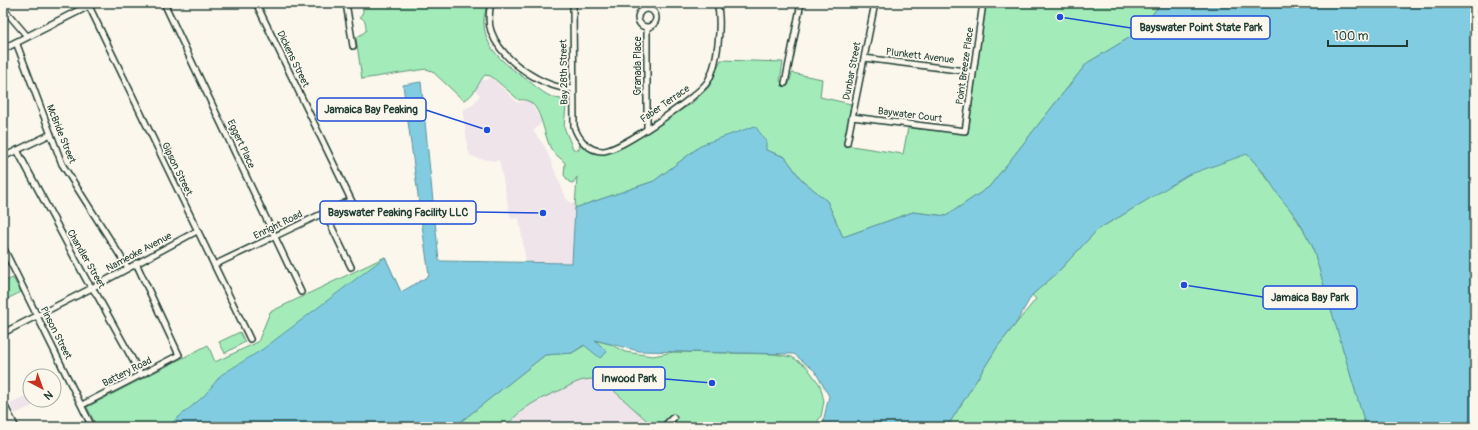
<svg xmlns="http://www.w3.org/2000/svg" width="1478" height="430" viewBox="0 0 1478 430" font-family="Pangolin,sans-serif">
<rect width="100%" height="100%" fill="#fbf7ec"/>
<filter id="ink" filterUnits="userSpaceOnUse"><feTurbulence type="fractalNoise" baseFrequency=".025" numOctaves="2"/><feDisplacementMap in="SourceGraphic" scale="8" xChannelSelector="R" yChannelSelector="G"/><feConvolveMatrix kernelMatrix="1 2 1 2 8 2 1 2 1" color-interpolation-filters="sRGB"/></filter>
<g filter="url(#ink)">
<!-- built -->
<path fill="#eee4ea" d="M490,76L518,103L529,100L542,122L533,131L545,147L566,198L571,203L575,204L573,263L526,262L519,218L511,219L499,160L495,161L476,158L470,155L468,150L463,112L464,109L473,105L480,95L475,90L482,80H488Z
M590,378L602,380L654,427H505L524,408L544,396L581,380Z
M30,393V400L42,401L15,414L9,404Z"/>
<!-- green -->
<path fill="#a3ecba" stroke="#619477" d="M362,3H487C486,10 483,18 484,25C486,52 509,67 529,81C539,89 548,98 561,99L566,105L564,127L573,149L579,150L580,142C589,150 603,154 615,150L691,104L709,87L721,60L783,62L780,81L789,84L792,73L822,79L820,97L851,104L845,145L903,154L908,128L968,133L986,3H1161L1139,32L1087,63L989,187L946,216L913,212L843,237L827,201L801,179L785,157L766,150L703,144L654,181L575,208L577,177L573,183L569,182L564,175L565,163C561,158 557,156 553,152C542,137 543,96 519,100L491,76L485,75C478,82 474,98 463,100L432,71L426,69L362,79L356,38L366,31C366,24 366,20 360,17L363,12Z
M1247,153C1271,183 1294,212 1312,245L1366,427H947L998,346L1036,299L1032,295L1056,274L1098,229L1121,216L1188,174Z
M385,257L400,290L167,427H97L87,407L208,345L215,362L258,342L270,312Z
M13,278L21,292L3,301V282Z
M240,332L245,342L225,353L219,342Z
M594,340L610,344L625,352L653,356L673,352L774,354L792,357L806,366L820,385L824,401L821,416L814,427H672L669,424L666,427H654L602,380C583,377 577,382 561,390C536,400 523,407 505,427H454L545,355L572,353Z"/>
<!-- water -->
<path fill="#82cce2" stroke="#5a939c" d="M1161,3H1475V427H1366L1312,245L1297,218L1279,196L1265,174L1247,154L1188,175L1121,216L1098,229L1056,274L1032,295L1015,325L998,346L947,427H820L823,422L829,396L815,371L794,354L639,351L595,340L607,352L600,358L584,345L572,353L545,355L454,427H167L204,396L221,375L263,349L385,257L401,292L429,276L403,85L421,82L439,261L572,263L575,208L654,181L703,144L755,126L766,141V150L785,157L801,179L827,201L843,237L913,212L946,216L989,187L1087,63L1139,32Z"/>
<g fill="none" stroke-linecap="round" stroke-linejoin="round">
<!-- minor casing -->
<g stroke="#1f3d34" stroke-width="8">
<path id="minor" d="M164,3L301,292
M256,3L355,208
M346,3L353,46
M491,3C489,12 488,22 491,31C501,60 542,88 573,89
M573,3L574,126C578,139 589,152 604,151C622,149 698,97 708,81C718,64 722,22 717,3
M89,6L250,339
M3,8L27,36
M638 18a9 9 0 1 1 18 0a9 9 0 1 1-18 0Z
M647,27V128
M16,42L62,164L128,268
M864,58L973,72
M785,83L801,3
M852,117L965,131L983,3
M847,143L875,3
M17,150L87,281L97,295L141,375
M3,157L51,134
M325,213L351,267
M3,247L92,427
M214,265L351,200
M3,333L88,290L197,231
M82,405L179,355L136,263"/>
</g>
<!-- tertiary casing -->
<g stroke="#1f3d34" stroke-width="9">
<path id="tertiary" d="M3,49L94,3
M664,427L673,418"/>
</g>
<!-- primary casing -->
<g stroke="#1f3d34" stroke-width="11">
<path id="primary" d="M3,406L14,427"/>
</g>
<!-- minor -->
<use href="#minor" stroke="#fbf7ec" stroke-width="5"/>
<!-- tertiary -->
<use href="#tertiary" stroke="#fbf7ec" stroke-width="6"/>
<!-- primary -->
<use href="#primary" stroke="#fbf7ec" stroke-width="8"/>
</g>
</g>
<g text-anchor="middle" dominant-baseline="central" stroke-width="3.5" stroke-linejoin="round" paint-order="stroke">
<!-- street labels -->
<g font-size="10" fill="#1f3d34" stroke="#fbf7ec">
<text transform="translate(920 56) rotate(7)">Plunkett Avenue</text>
<text transform="translate(293 59) rotate(64)">Dickens Street</text>
<text transform="translate(638 66) rotate(-90)">Granada Place</text>
<text transform="translate(965 66) rotate(-82)">Point Breeze Place</text>
<text transform="translate(852 71) rotate(-79)">Dunbar Street</text>
<text transform="translate(564 72) rotate(-91)">Bay 28th Street</text>
<text transform="translate(665 104) rotate(-35)">Faber Terrace</text>
<text transform="translate(910 115) rotate(7)">Baywater Court</text>
<text transform="translate(61 134) rotate(68)">McBride Street</text>
<text transform="translate(241 144) rotate(65)">Eggert Place</text>
<text transform="translate(177 169) rotate(64)">Gipson Street</text>
<text transform="translate(278 225) rotate(-26)">Enright Road</text>
<text transform="translate(139 252) rotate(-28)">Nameoke Avenue</text>
<text transform="translate(86 259) rotate(60)">Chandler Street</text>
<text transform="translate(56 333) rotate(63)">Pinson Street</text>
<text transform="translate(127 372) rotate(-27)">Battery Road</text>
</g>
</g>
<!-- callouts -->
<path fill="none" stroke="#1d4ed8" stroke-width="1.5" d="M1060 17L1131 28M487 130L426 110M543 213L476 212M1184 285L1263 297M712 383L665 379"/>
<g fill="#1d4ed8" stroke="#fbf7ec" stroke-width="1.5">
<circle cx="1060" cy="17" r="4"/>
<circle cx="487" cy="130" r="4"/>
<circle cx="543" cy="213" r="4"/>
<circle cx="1184" cy="285" r="4"/>
<circle cx="712" cy="383" r="4"/>
</g>
<g fill="#fbf7ec" stroke="#1d4ed8" stroke-width="1.5">
<rect x="1131" y="16" width="139" height="23" rx="4"/>
<rect x="317" y="98" width="109" height="23" rx="4"/>
<rect x="320" y="201" width="156" height="23" rx="4"/>
<rect x="1263" y="286" width="94" height="23" rx="4"/>
<rect x="593" y="367" width="72" height="23" rx="4"/>
</g>
<g font-size="11" text-anchor="middle" font-weight="bold" fill="#1f3d34">
<text x="1201" y="31">Bayswater Point State Park</text>
<text x="371" y="113">Jamaica Bay Peaking</text>
<text x="398" y="216">Bayswater Peaking Facility LLC</text>
<text x="1310" y="301">Jamaica Bay Park</text>
<text x="629" y="382">Inwood Park</text>
</g>
<!-- margin -->
<rect width="1478" height="430" fill="none" stroke="#fbf7ec" stroke-width="16"/>
<rect x="8" y="8" width="1462" height="414" fill="none" stroke="#1f3d34" stroke-width="1.5" filter="url(#ink)"/>
<!-- north arrow -->
<g transform="translate(42 388) rotate(139)"><circle r="19" fill="#fbf7ec" stroke="#a3ada2"/>
<path d="M0-3L7 15L0 10L-7 15Z" fill="#c8321e"/>
<text y="-6" font-size="11" font-weight="bold" text-anchor="middle" fill="#1f3d34">N</text>
</g>
<!-- scale -->
<path d="M1328 40v6h79v-6" fill="none" stroke="#1f3d34" stroke-width="2"/>
<text x="1334" y="40" font-size="12" fill="#1f3d34" stroke="#fbf7ec" stroke-width="3" paint-order="stroke">100 m</text>
</svg>
